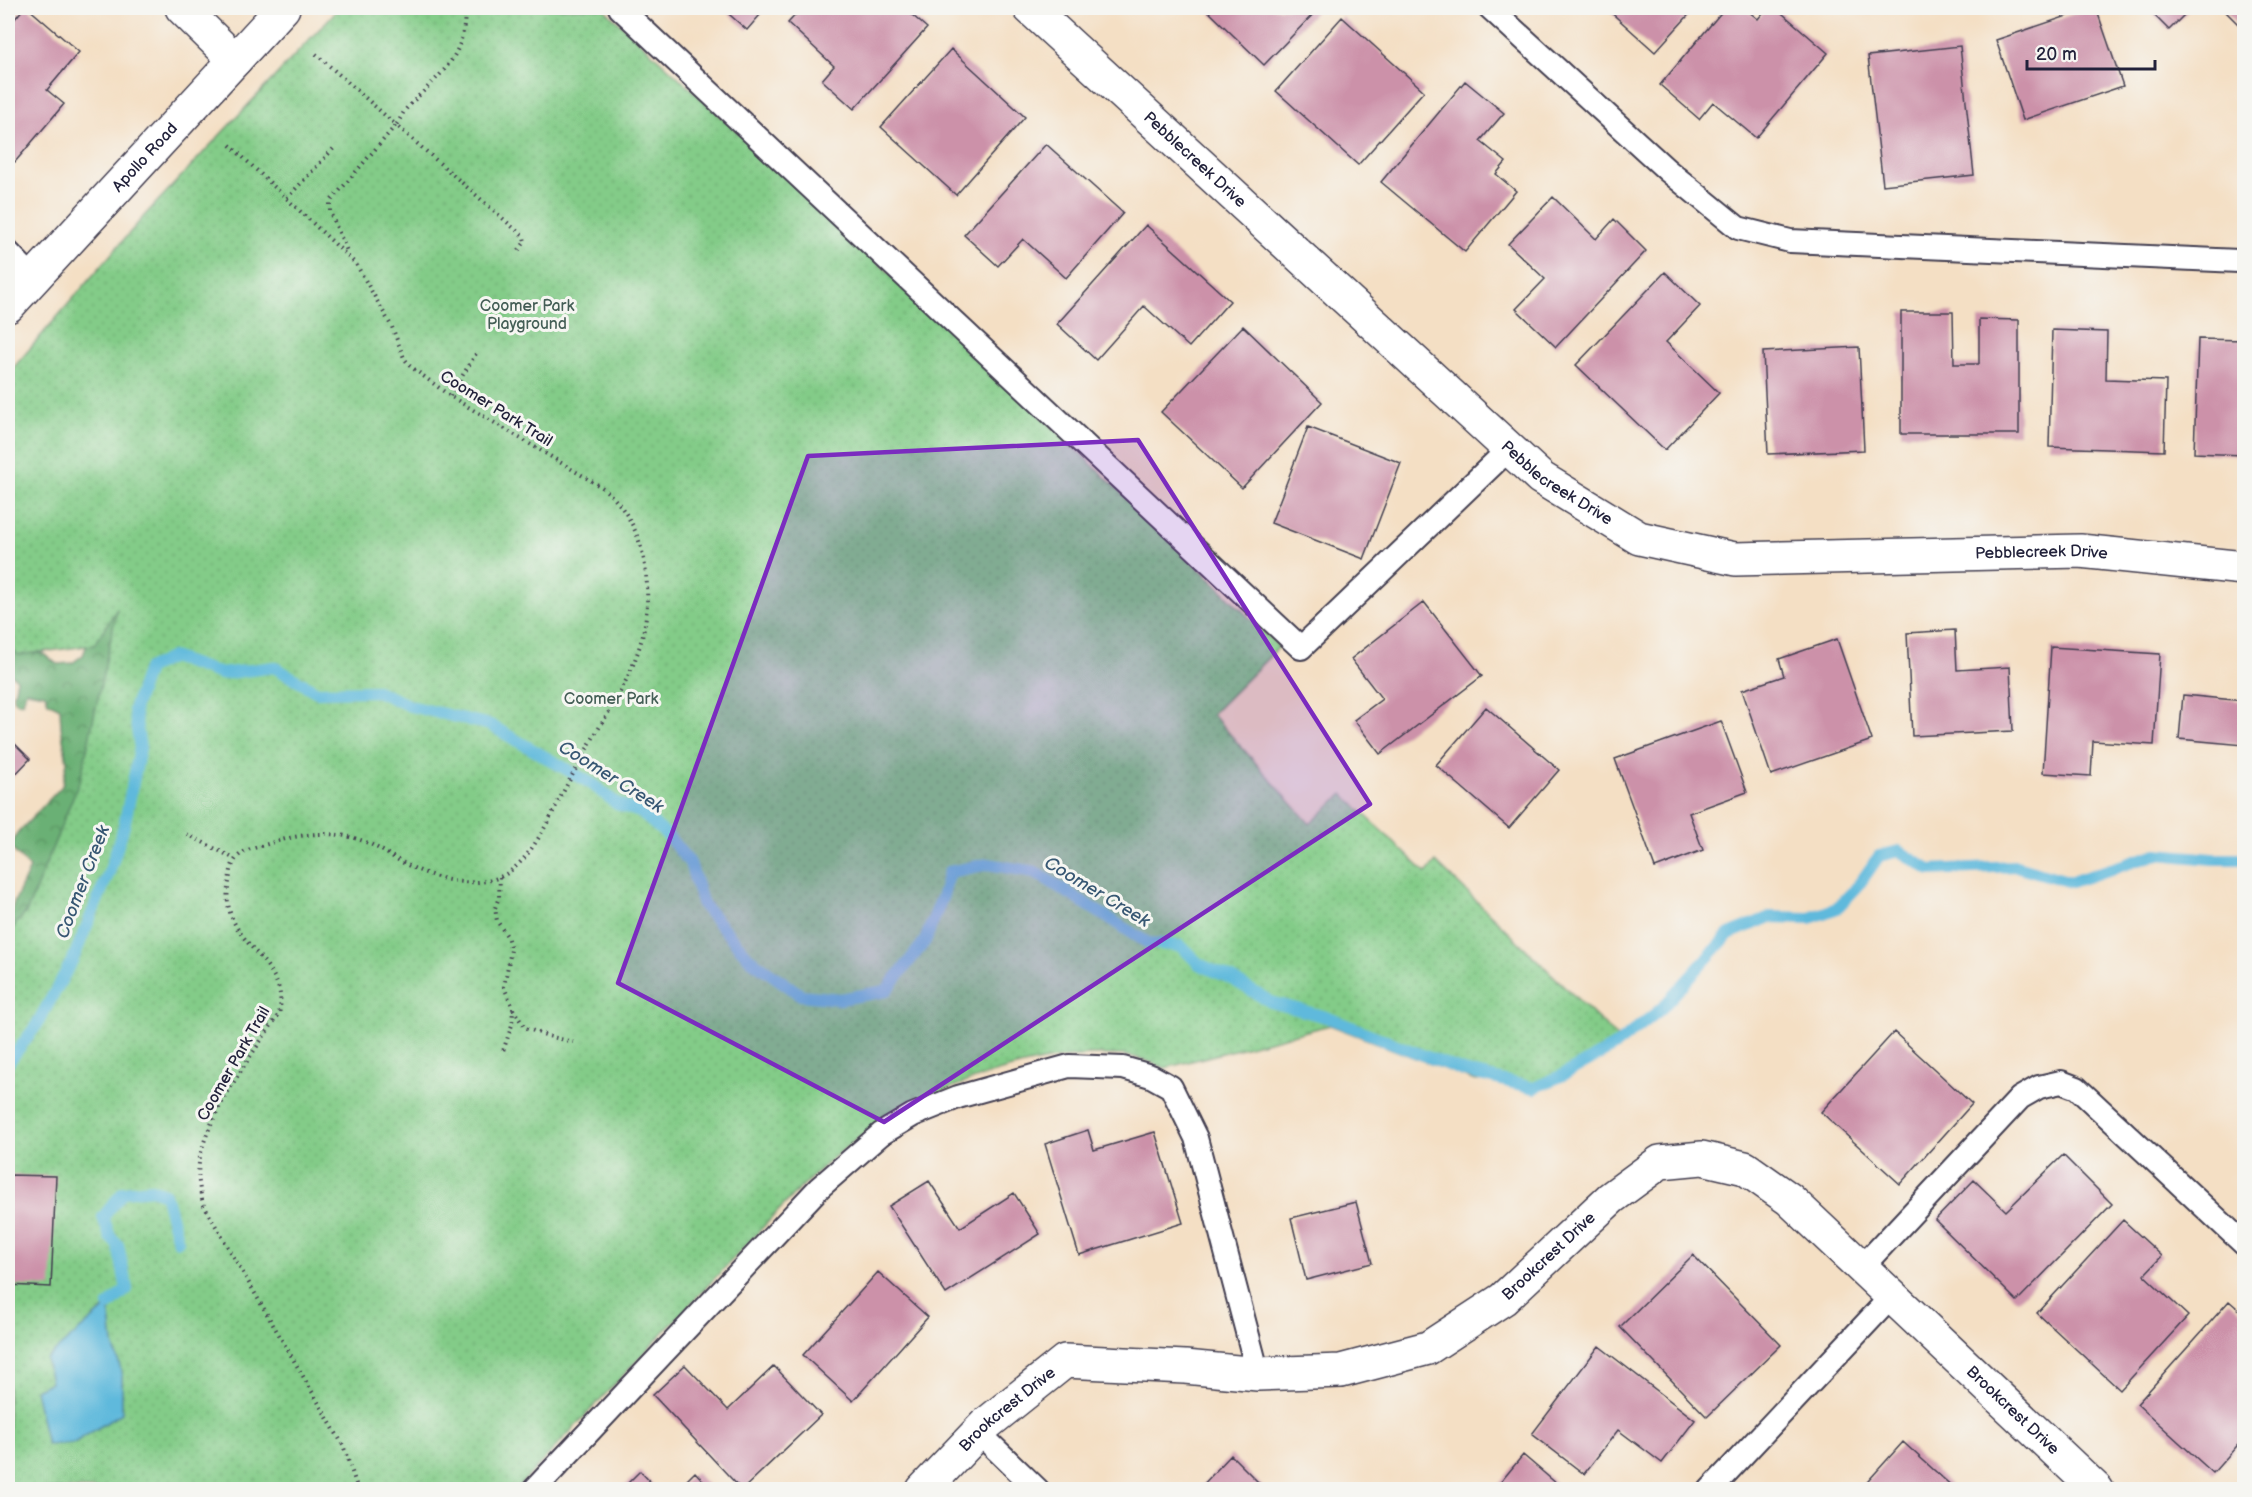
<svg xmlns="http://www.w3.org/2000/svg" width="2252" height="1497" viewBox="0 0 2252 1497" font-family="'Balsamiq Sans',sans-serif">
<defs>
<pattern id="forest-crowns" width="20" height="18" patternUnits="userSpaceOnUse" patternTransform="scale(1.5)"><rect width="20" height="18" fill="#6ab074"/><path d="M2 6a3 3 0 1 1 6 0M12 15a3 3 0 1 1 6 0" fill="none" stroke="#578f60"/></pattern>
<pattern id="park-dots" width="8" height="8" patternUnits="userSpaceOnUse" patternTransform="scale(1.5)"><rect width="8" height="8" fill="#83cc88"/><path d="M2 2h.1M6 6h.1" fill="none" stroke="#71af76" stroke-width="1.8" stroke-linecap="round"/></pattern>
</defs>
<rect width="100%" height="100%" fill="#f6f6f2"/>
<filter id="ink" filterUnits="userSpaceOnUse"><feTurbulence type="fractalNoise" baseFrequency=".0167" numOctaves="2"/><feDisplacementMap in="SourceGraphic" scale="12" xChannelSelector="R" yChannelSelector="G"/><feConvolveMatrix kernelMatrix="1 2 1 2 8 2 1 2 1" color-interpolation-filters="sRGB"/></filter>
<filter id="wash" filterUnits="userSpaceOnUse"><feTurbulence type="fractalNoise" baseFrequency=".008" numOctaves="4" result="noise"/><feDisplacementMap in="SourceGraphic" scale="24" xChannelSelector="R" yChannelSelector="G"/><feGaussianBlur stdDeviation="1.35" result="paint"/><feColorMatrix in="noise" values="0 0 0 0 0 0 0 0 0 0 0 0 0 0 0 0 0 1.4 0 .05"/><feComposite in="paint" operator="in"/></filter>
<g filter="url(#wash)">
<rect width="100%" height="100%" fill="#f4dfc4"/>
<!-- forest -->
<path fill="url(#forest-crowns)" stroke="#466958" stroke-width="1.5" d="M239,591L8,1034V928L13,905L30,868L11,848L16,835L62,786L67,762L61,727L60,708L48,702L45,694L26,691L23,702L18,703L13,699L17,679L8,672V641L45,655L57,664L72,663L83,655L94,626L87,606Z"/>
<!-- park -->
<path fill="url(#park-dots)" stroke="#527762" stroke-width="1.5" d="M339,8H603C831,217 1059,429 1279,647L1212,714L1310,824L1343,794L1426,873L1436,862L1620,1040L1561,1074L1534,1085L1504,1078L1475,1081L1330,1025L1165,1068C1150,1062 1134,1055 1117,1055C1038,1051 929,1088 865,1133C815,1168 775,1215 734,1258C660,1335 589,1413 516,1489H8V933L27,911L81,777L117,609L94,645L19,655L8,647V374L144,216Z"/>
<!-- water -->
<path fill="#5fb9dc" stroke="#406e8c" stroke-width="1.5" d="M109,1305L113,1344L122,1373V1413L74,1443L47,1445L35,1390L51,1382L46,1359Z"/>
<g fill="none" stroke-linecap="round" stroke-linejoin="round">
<!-- stream -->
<path stroke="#5fb9dc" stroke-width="12" d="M8,1063L36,1026L73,959L110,870L124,826L140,748L134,709L148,669L172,657L221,674L274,667L317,692L377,691L410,706L490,725L592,784L617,804L640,812L667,835L690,863L703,905L750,959L801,995L840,999L886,991L925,941L943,895L949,872L988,864L1035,872L1148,943L1181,946L1199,964L1230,978L1271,1002L1326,1017L1463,1071L1534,1088L1563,1075L1616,1045L1661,1009L1729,934L1770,917L1810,918L1837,908L1858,886L1879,856L1899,851L1930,870L2016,866L2071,882L2157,854L2213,859H2244
M109,1305L127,1289L118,1245L110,1237L103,1217L123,1192L152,1189L165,1194L178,1241"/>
</g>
<g id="blocks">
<!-- building -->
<path fill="#cc91a9" d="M24,8H28L79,52L47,90L64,104L15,162L8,156V27Z
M722,8H766L747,30Z
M802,8H904L927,28L854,109L822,80L834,66L788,23Z
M1205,8H1319L1264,65Z
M1606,8H1695L1655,52Z
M1725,8H1744L1758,19L1767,8H1776L1828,53L1756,138L1713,102L1699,119L1660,85Z
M2091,8H2096L2123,86L2023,120L1996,40Z
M2147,8H2191L2169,30Z
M2222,8H2244V30Z
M1342,17L1424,91L1358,165L1276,91Z
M1960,46L1974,175L1883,185L1868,56Z
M951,49L1025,117L956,195L881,127Z
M1465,81L1504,113L1480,141L1506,162L1496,174L1516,191L1465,252L1381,182Z
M1046,144L1123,213L1066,278L1023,239L998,266L964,235Z
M1553,197L1596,239L1614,219L1646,251L1556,347L1516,309L1545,279L1508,244Z
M1146,225L1230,301L1189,347L1144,306L1096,360L1057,324Z
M1665,272L1700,306L1666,342L1719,393L1665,450L1576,365Z
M1901,312H1953L1954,364H1979V319L2019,320V434H1901Z
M1243,326L1322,402L1242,488L1161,412Z
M2052,330L2107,332L2106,379L2166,381L2164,451L2049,447Z
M2198,339L2244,340V455L2194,453Z
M1859,347L1864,450L1768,454L1763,352Z
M1308,427L1401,463L1364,559L1271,523Z
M1424,602L1482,676L1380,754L1354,720L1382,699L1351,659Z
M1955,630L1957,670L2010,667L2013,731L1912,736L1907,633Z
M1837,639L1872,740L1771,775L1742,690L1784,676L1779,659Z
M2051,647L2160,654L2154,745L2093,741L2091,776L2043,773Z
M2183,695L2244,701V745L2179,739Z
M1486,707L1559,770L1509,828L1436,765Z
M1721,721L1747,792L1689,813L1703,850L1655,868L1615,759Z
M8,737L30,759L8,782Z
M1894,1032L1972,1104L1900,1184L1821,1112Z
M1088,1130L1094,1150L1155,1132L1183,1223L1079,1255L1045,1144Z
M2063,1155L2112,1204L2017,1301L1935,1220L1974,1180L2006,1211Z
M8,1175L56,1176L51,1287L8,1285Z
M929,1181L960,1228L1014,1193L1040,1234L946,1294L889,1206Z
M1356,1202L1372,1263L1306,1280L1291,1218Z
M2123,1220L2162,1256L2144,1275L2188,1316L2120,1390L2037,1313Z
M1693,1255L1781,1345L1707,1417L1620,1327Z
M878,1272L928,1317L853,1401L803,1355Z
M2229,1301L2244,1314V1373L2240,1378L2244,1382V1438L2213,1473L2137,1404Z
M1599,1346L1695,1420L1662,1463L1618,1430L1584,1474L1532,1434Z
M685,1365L728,1410L774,1366L821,1415L742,1490L653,1395Z
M1903,1442L1956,1490H1860Z
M1231,1455L1266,1490H1198Z
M1523,1455L1564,1490H1494Z
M640,1471L658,1490H621Z
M695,1472L712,1490H677Z"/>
</g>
</g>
<g filter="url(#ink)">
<use href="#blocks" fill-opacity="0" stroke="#423e50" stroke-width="1.5"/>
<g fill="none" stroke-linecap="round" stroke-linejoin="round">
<!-- service casing -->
<g stroke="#423e50" stroke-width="26">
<path id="service" d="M620,8L1301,648L1509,449
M1490,8L1667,170L1738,228L1790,241L2239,261L2244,259
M8,252L33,278
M1862,1267L2020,1098L2039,1087L2061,1082L2077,1088L2244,1244
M978,1432L1038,1490
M534,1490L819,1188L881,1134L913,1115L958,1097L1069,1066L1123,1068L1151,1076L1171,1087L1196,1138L1258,1374
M1710,1490L1892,1296"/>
</g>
<!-- minor casing -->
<g stroke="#423e50" stroke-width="36">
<g id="minor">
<path d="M182,8L235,60"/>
<path id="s1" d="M1030,8L1541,478L1639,538L1735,559L2080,551L2244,568"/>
<path id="s2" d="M923,1490L985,1425L1065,1361L1185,1367L1258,1374L1341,1371L1428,1348L1503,1299L1611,1198L1660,1162L1702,1158L1745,1168L1789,1199L2097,1490"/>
</g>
</g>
<!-- tertiary casing -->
<g stroke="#423e50" stroke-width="36">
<g id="tertiary">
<path id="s3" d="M8,306L283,8"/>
</g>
</g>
<!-- path -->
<path stroke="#423e50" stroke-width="4" stroke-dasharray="1.5 4.5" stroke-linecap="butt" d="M465,8C465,62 439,73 406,109C402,114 400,120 396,125L524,237L525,242L518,251
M316,54L396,125L330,202V212L347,251
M230,145L356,264L392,327L404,358L410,366L450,396L603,488C628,509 640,535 645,566C654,627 635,669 604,720C591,740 580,762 568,783C552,812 532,863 500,877C468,890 428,877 400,861C389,855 379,848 368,843C336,829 303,833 271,843C259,847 242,849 235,860C231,866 230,875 229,882C216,943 292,958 279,1014C252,1055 206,1115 199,1163C197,1177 200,1191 203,1204L343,1445L358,1490
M287,198L335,147
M450,396L477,352
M187,834L235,859
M500,877L499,897L495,908L497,921L507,936L511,950L504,987L513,1008L512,1025L503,1051
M513,1009L525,1028L548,1036L573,1042"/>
<!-- service -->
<use href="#service" stroke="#fff" stroke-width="22"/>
<!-- minor -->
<use href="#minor" stroke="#fff" stroke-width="33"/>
<!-- tertiary -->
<use href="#tertiary" stroke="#fff" stroke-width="33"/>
</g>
</g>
<!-- marked area -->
<path fill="#7b2cbf" fill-opacity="0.2" stroke="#7b2cbf" stroke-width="4.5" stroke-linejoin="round" d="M1138,440L1370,804L884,1122L618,983L808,456Z"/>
<g text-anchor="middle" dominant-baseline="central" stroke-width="6" stroke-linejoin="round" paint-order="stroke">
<!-- street labels -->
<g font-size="16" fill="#22223b" stroke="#f6f6f2">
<text stroke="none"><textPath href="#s3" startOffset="202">Apollo Road</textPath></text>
<text stroke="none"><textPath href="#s1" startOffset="224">Pebblecreek Drive</textPath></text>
<text transform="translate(496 409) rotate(32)">Coomer Park Trail</text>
<text stroke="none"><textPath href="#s1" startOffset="710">Pebblecreek Drive</textPath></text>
<text stroke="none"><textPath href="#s1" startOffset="1214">Pebblecreek Drive</textPath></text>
<text transform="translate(234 1064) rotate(-60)">Coomer Park Trail</text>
<text stroke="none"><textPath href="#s2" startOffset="711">Brookcrest Drive</textPath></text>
<text stroke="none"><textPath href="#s2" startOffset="1305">Brookcrest Drive</textPath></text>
<text stroke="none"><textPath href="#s2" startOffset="117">Brookcrest Drive</textPath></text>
</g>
<!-- park labels -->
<g font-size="16" fill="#445e56" stroke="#f6f6f2">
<text x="527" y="306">Coomer Park<tspan x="527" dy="18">Playground</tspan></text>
<text x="611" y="699">Coomer Park</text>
</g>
<!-- water labels -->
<g font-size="18" font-style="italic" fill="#375773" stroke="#f6f6f2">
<text transform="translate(611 777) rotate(32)">Coomer Creek</text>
<text transform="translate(83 882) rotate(-69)">Coomer Creek</text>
<text transform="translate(1097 892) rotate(31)">Coomer Creek</text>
</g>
</g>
<!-- margin -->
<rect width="2252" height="1497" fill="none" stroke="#f6f6f2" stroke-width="30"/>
<!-- scale -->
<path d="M2027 60v9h128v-9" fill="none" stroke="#22223b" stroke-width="3"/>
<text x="2036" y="60" font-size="18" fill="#22223b" stroke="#f6f6f2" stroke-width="4.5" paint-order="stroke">20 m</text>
</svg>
